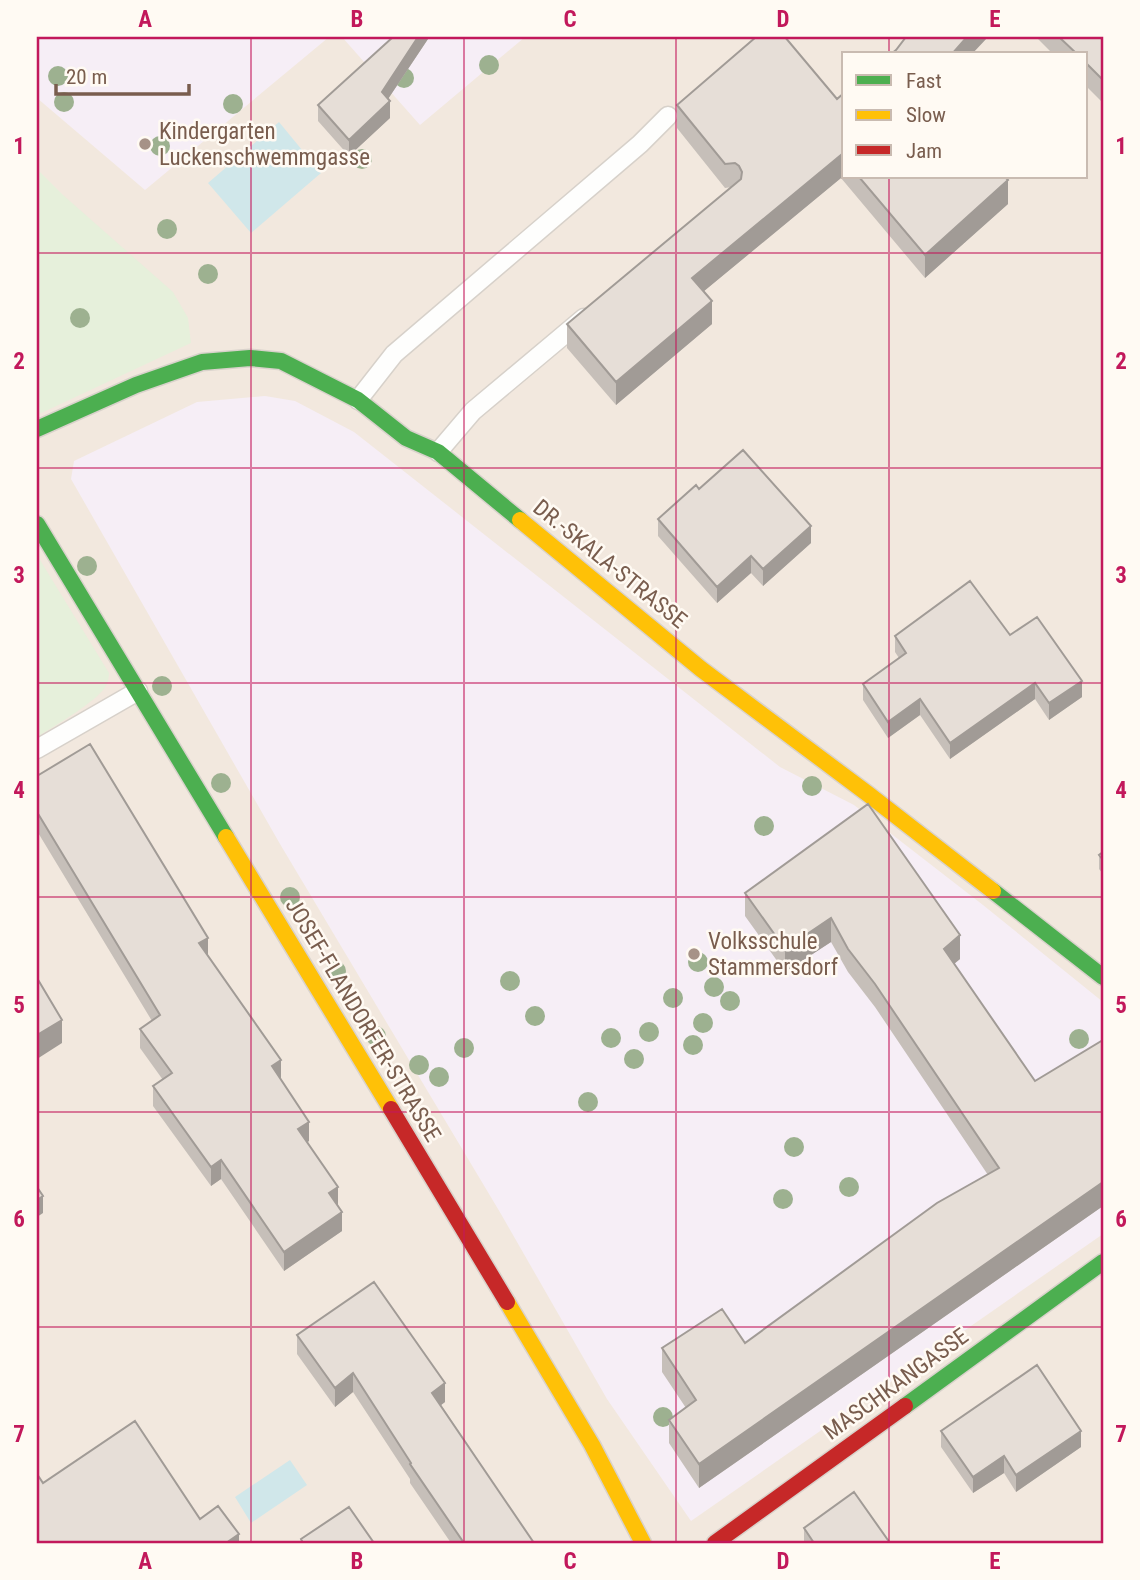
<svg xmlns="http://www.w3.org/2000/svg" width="1140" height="1580" viewBox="0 0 1140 1580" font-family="'Roboto Condensed',sans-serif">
<rect width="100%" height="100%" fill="#f9f5f0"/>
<!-- residential -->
<path fill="#f2e8de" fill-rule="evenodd" d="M37,37H1103V1543H37ZM844,54H1086V177H844Z"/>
<!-- education -->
<path fill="#f6eef6" d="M37,37H329L145,190L37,98Z
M342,37H525L420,125Z
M265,396L295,401L354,432L780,767L854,805L983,905L1103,1002V1234L691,1521L607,1399L501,1214L280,844L71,479L74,461L197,402Z"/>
<!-- green -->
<path fill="#e6f0db" d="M37,169L63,195L173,292L188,318L191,343L37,415Z
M37,555L109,673C109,677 108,681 107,684C99,701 54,726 37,737Z"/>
<!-- water -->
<path fill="#d0e7ea" d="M279,122L321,173L251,233L208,183Z
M290,1460L307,1485L251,1523L235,1497Z"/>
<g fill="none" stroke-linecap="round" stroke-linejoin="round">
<!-- lane casing -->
<g stroke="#d7d1ca" stroke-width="21">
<path id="lane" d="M358,400L394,354L640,144L668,116
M438,452L473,411L584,318
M37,749L138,691"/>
</g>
<!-- fast casing -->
<g stroke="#d9d2cb" stroke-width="19">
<path id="fast" d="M37,429L136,385L202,362L250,358L281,361L358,400L406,438L438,452L520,520
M37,524L226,837
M993,891L1103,977
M905,1406L1103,1262"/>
</g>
<!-- slow casing -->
<g stroke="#d9d2cb" stroke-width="19">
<path id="slow" d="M520,520L701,669L868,794L993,891
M226,837L391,1109
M507,1302L592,1445L643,1543"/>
</g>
<!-- jam casing -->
<g stroke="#d9d2cb" stroke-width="19">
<path id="jam" d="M391,1109L507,1302
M715,1543L905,1406"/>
</g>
<!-- lane -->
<use href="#lane" stroke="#fefefd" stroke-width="18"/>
<!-- fast -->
<use href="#fast" stroke="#4caf50" stroke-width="16"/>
<!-- slow -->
<use href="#slow" stroke="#ffc107" stroke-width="16"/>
<!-- jam -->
<use href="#jam" stroke="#c62828" stroke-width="16"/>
</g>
<!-- trees -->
<g fill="#9db190">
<circle cx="489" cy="65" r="10"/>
<circle cx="58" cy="76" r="10"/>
<circle cx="404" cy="78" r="10"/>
<circle cx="64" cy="102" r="10"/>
<circle cx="233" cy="104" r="10"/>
<circle cx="160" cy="146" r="10"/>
<circle cx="362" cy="159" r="10"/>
<circle cx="167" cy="229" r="10"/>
<circle cx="208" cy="274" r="10"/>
<circle cx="80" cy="318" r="10"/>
<circle cx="87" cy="566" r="10"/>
<circle cx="162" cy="686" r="10"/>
<circle cx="221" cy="783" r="10"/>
<circle cx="812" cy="786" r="10"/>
<circle cx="764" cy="826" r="10"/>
<circle cx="290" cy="897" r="10"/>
<circle cx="698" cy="962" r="10"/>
<circle cx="336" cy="971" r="10"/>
<circle cx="510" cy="981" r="10"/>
<circle cx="714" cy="987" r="10"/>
<circle cx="673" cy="998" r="10"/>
<circle cx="730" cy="1001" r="10"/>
<circle cx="535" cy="1016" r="10"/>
<circle cx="703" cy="1023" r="10"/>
<circle cx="649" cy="1032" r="10"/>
<circle cx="376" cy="1036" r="10"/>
<circle cx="611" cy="1038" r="10"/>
<circle cx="1079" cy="1039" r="10"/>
<circle cx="693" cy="1045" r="10"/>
<circle cx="464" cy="1048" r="10"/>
<circle cx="634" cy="1059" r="10"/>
<circle cx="419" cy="1065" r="10"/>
<circle cx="439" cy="1077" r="10"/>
<circle cx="588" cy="1102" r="10"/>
<circle cx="794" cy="1147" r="10"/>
<circle cx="849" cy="1187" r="10"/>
<circle cx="783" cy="1199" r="10"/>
<circle cx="663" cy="1417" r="10"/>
</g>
<!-- wall -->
<path fill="#c6bfb9" d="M428,37V39L388,99L390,118L349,156L318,121V105Z
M1036,37H1103V103L1086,86V54H1053Z
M844,93V177H1005L1008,204L925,278L841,178L704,291L712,324L616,405L567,348V324L732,187L725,188L677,128V105L837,99Z
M699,489L811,543L763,586L751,573L717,603L658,536V519Z
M1010,635L1082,697L1049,720L1035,699L950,759L920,715L888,738L863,700V684L899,658L895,652V636Z
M37,776L208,956L281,1079L309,1141L307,1142L338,1206L342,1231L284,1271L221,1179L211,1186L153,1106V1086L163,1080L140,1048V1029L152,1021L37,831Z
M1103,852V874L1099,869V855Z
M745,893L960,959L954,964L1035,1081L1103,1040V1206L699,1488L669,1443V1420L686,1408L662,1372V1348L745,1343L988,1175L875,1007L848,972L831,942L785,972L745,916Z
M297,1335L445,1402L441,1405L534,1543H451L410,1483V1479L353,1392L335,1407L297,1354Z
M941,1431L1081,1447L1016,1492L1004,1473L973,1493L941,1447Z
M804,1528L890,1543H804Z"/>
<!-- shaded-wall -->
<path fill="#a19b96" d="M418,37H428V39L382,108V92Z
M967,37H988L972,54H952Z
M390,101V118L349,156V140Z
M841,155V178L692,301V278Z
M1008,180V204L925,278V255Z
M712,301V324L616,405V382Z
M811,526V543L763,586V569Z
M751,556V573L717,603V587Z
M1082,681V697L1049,720V703Z
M1035,683V699L950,759V743Z
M920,699V715L888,738V722Z
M831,918V942L785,972V949Z
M960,935V959L944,972V949Z
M208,938V957L199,943Z
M62,1020V1043L37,1059V1035Z
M281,1060V1079L272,1066Z
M309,1122V1141L298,1148V1129Z
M221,1160V1179L211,1186V1167Z
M1103,1182V1206L699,1488V1464Z
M338,1187V1206L329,1193Z
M43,1196V1213L37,1217V1200Z
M342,1212V1231L284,1271V1252Z
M353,1373V1392L335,1407V1388Z
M445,1383V1402L432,1412V1393Z
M1081,1431V1447L1016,1492V1475Z
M1004,1456V1473L973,1493V1477Z
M239,1534V1543H226Z"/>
<!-- building -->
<path fill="#e6ded7" stroke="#a19b96" stroke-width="2" d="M393,37H418L382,92L390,101L349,140L318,105Z
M756,37H785L837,99L844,93V159L841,155L692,278L712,301L616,382L567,324L741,179L742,172L739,166L735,163L725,164L677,105Z
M906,37H967L952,54H891L896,50Z
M1059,37H1103V80L1086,63V54H1077Z
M859,177H1005L1008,180L925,255Z
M743,450L811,526L763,569L751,556L717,587L658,519L696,485L699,489Z
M970,581L1010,635L1037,617L1082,681L1049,703L1035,683L950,743L920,699L888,722L863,684L906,653L895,636Z
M90,744L208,938L199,943L281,1060L272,1066L309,1122L298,1129L338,1187L329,1193L342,1212L284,1252L221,1160L211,1167L153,1086L172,1073L140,1029L160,1015L37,812V776Z
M868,804L960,935L944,949L1035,1081L1103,1040V1182L699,1464L669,1420L696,1400L662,1348L722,1309L745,1343L937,1203L999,1168L875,984L848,949L831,918L785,949L745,893Z
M1103,852V860L1099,855Z
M37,978L62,1020L37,1035Z
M37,1187L43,1196L37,1200Z
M374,1282L445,1383L432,1393L534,1543H464L410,1464L411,1463L353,1373L335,1388L297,1335Z
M1037,1365L1081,1431L1016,1475L1004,1456L973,1477L941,1431Z
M135,1421L200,1519L218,1506L239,1534L226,1543H37V1474L43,1483Z
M854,1492L890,1543H814L804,1528Z
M349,1507L374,1543H303L301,1539Z"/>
<!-- grid -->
<path fill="none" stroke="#c2185b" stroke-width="2" stroke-opacity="0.55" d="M251,37V1543M464,37V1543M676,37V1543M889,37V54M889,177V1543M37,253H1103M37,468H1103M37,683H1103M37,897H1103M37,1112H1103M37,1327H1103"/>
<!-- markers -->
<g fill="#a69287" stroke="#fffaf3" stroke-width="2.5">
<circle cx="145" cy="144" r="7"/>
<circle cx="694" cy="954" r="7"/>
</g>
<g text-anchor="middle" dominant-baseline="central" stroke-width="5" stroke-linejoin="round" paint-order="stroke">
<!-- poi labels -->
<g font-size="23" fill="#795d4e" stroke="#fffaf3" text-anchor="start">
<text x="159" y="131">Kindergarten<tspan x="159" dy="26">Luckenschwemmgasse</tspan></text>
<text x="708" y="941">Volksschule<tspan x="708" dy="26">Stammersdorf</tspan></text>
</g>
<!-- street labels -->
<g font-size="23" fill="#795d4e" stroke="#fffaf3">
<text transform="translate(610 564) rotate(39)">DR.-SKALA-STRASSE</text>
<text transform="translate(363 1020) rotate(59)">JOSEF-FLANDORFER-STRASSE</text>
<text transform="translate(896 1384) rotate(-36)">MASCHKANGASSE</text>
</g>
</g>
<!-- border -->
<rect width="1140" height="1580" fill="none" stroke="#fffaf3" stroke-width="77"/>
<!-- legend -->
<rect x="842" y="52" width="245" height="126" fill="#fffaf3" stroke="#c9bbb1" stroke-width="2"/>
<rect x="856" y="75" width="35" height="10" fill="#4caf50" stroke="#c9bbb1" stroke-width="2"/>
<text x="906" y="88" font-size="21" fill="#795d4e">Fast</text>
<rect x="856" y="110" width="35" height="10" fill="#ffc107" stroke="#c9bbb1" stroke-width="2"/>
<text x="906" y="122" font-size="21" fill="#795d4e">Slow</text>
<rect x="856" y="145" width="35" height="10" fill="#c62828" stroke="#c9bbb1" stroke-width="2"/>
<text x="906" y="158" font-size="21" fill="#795d4e">Jam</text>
<!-- scale -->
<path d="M56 84v10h133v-10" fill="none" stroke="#795d4e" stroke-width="3.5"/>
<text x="66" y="84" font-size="21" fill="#795d4e" stroke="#fffaf3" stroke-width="5" paint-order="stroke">20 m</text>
<rect x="38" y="38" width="1064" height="1504" fill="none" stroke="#c2185b" stroke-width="2.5"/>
<g font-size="23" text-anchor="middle" font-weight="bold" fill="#c2185b">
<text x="145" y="27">A</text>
<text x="357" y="27">B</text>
<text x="570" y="27">C</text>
<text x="783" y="27">D</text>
<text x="995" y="27">E</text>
<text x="19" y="154">1</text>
<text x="1121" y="154">1</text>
<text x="19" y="369">2</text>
<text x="1121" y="369">2</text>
<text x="19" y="583">3</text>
<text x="1121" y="583">3</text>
<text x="19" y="798">4</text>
<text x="1121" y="798">4</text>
<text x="19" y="1013">5</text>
<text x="1121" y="1013">5</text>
<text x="19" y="1227">6</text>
<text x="1121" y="1227">6</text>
<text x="19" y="1442">7</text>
<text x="1121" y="1442">7</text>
<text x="145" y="1569">A</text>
<text x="357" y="1569">B</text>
<text x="570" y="1569">C</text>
<text x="783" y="1569">D</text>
<text x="995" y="1569">E</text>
</g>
</svg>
